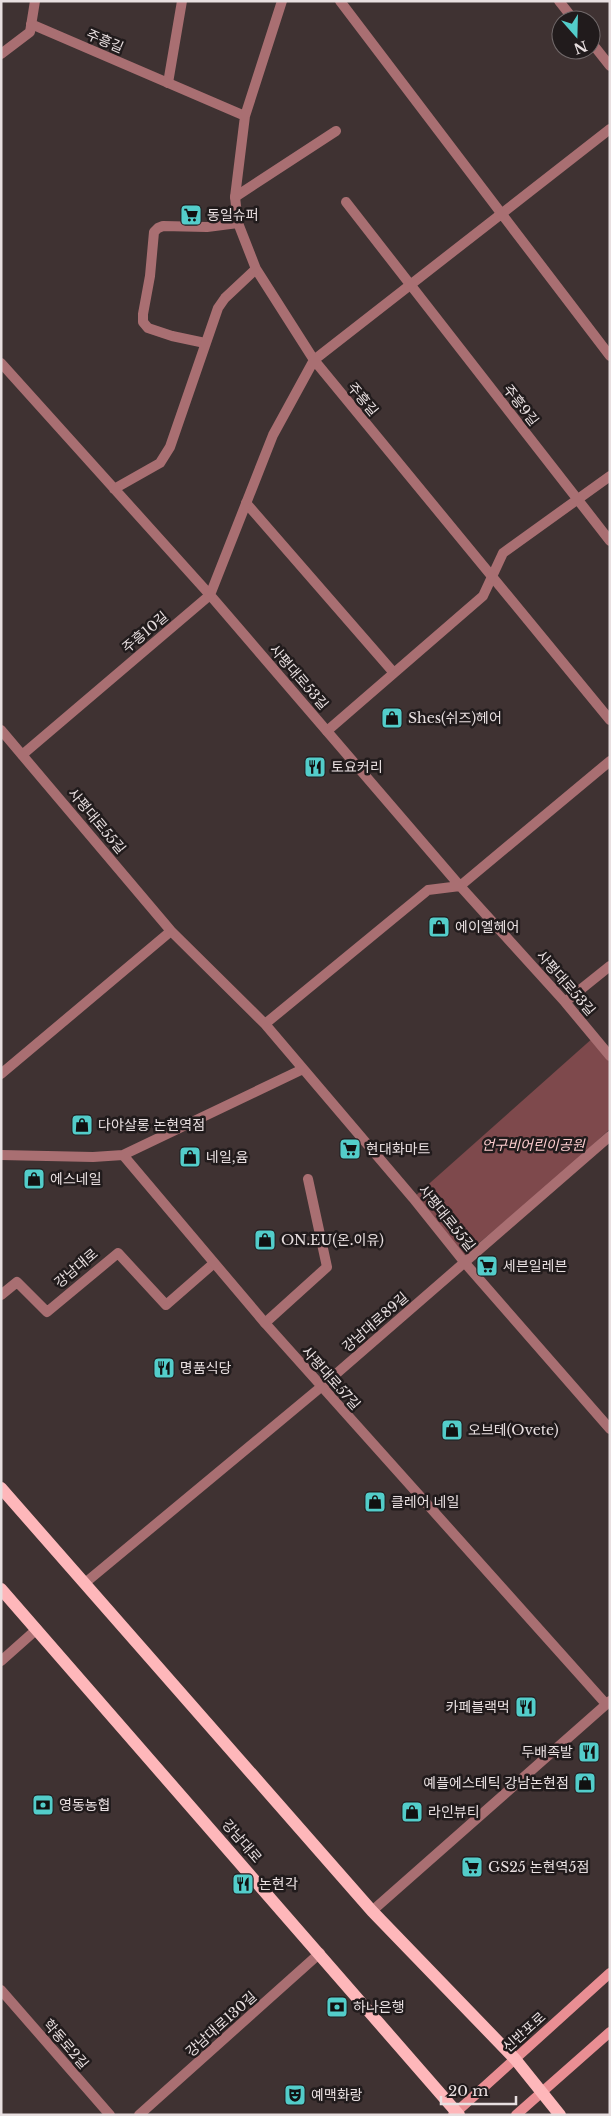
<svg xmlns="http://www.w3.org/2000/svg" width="611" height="2116" viewBox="0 0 611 2116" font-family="'Libre Baskerville','Noto Sans KR',serif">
<rect width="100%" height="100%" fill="#3f3232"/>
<!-- park -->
<path fill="#7e494c" d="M594,1037L610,1055V1129L553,1181L461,1258L413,1198Z"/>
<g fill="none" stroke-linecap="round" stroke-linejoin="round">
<!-- service -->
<path stroke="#a96f72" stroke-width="10" d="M340,1L501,213
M559,1L574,20
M591,42L610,66
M168,83L182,1
M235,197L336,131
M346,202L610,541
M205,343L172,336L148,328L143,322V314L150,276L154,232L158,228L163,226L207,227L238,223
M246,503L394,673
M327,731L483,596L503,553L610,476
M1,1295L17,1282L47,1312L118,1253L166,1305L213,1264
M265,1323L327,1267L308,1179"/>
<!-- minor -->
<path stroke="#a96f72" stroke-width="10" d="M282,1L245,116L235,197L238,223L256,269L314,360L610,720
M31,24L245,116
M1,54L30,32L35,1
M501,213L610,356
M1,363L210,595L460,886L565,1002L610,1056
M114,489L160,463L170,447L218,308L225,298L256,269
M1,730L171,931L265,1024L413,1198L465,1263L610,1429
M22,755L210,595L273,435L314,360L610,129
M565,1002L610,966
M265,1024L428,890L460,886L610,761
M1,1074L171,931
M1,1155L93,1157L123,1155L303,1069
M123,1155L265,1323L606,1704
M85,1583L321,1387L610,1136
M1,1661L37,1629
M372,1911L610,1701
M1,1990L110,2115
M139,2115L320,1953"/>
<!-- secondary -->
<path stroke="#e98e93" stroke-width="10" d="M453,2115L610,1973
M516,2115L610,2032"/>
<!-- primary -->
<path stroke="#feb7ba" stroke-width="12" d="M1,1488L372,1911L515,2059L560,2115
M1,1589L459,2115"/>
</g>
<!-- icons -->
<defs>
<g id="supermarket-square" transform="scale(1.125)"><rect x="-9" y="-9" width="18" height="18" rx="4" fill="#53cdca" stroke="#211b1c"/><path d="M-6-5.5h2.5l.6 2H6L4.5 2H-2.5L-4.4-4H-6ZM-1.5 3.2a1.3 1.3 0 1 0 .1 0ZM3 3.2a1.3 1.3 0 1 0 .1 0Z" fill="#111"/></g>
<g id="shop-square" transform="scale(1.125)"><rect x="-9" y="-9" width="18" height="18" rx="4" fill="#53cdca" stroke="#211b1c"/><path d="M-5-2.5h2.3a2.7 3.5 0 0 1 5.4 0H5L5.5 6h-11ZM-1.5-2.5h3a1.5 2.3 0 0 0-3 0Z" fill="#111"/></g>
<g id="restaurant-square" transform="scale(1.125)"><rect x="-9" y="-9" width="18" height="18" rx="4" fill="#53cdca" stroke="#211b1c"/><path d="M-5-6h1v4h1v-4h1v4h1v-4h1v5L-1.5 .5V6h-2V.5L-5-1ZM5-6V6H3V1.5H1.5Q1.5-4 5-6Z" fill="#111"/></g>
<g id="bank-square" transform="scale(1.125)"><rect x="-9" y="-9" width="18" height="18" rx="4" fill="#53cdca" stroke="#211b1c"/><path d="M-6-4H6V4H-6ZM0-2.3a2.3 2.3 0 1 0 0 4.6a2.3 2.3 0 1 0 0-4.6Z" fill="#111"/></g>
<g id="theatre-square" transform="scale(1.125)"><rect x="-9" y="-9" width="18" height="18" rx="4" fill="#53cdca" stroke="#211b1c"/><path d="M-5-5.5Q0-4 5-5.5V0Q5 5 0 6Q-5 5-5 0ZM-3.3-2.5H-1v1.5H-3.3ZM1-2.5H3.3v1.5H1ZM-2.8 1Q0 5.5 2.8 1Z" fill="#111"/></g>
</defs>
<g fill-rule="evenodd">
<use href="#supermarket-square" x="191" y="215"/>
<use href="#shop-square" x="392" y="718"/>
<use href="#restaurant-square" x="315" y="767"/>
<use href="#shop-square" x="439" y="927"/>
<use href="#shop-square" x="82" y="1125"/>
<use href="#supermarket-square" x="350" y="1149"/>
<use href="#shop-square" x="190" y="1157"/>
<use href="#shop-square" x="34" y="1179"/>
<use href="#shop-square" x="265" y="1240"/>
<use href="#supermarket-square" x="487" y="1266"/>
<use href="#restaurant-square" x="164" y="1368"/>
<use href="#shop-square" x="452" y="1430"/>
<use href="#shop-square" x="375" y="1502"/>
<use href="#restaurant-square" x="526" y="1707"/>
<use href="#restaurant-square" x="589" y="1752"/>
<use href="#shop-square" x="585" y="1783"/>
<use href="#bank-square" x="43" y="1805"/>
<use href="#shop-square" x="412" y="1812"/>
<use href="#supermarket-square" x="472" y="1867"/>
<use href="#restaurant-square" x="243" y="1884"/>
<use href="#bank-square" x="337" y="2007"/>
<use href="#theatre-square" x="295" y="2095"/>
</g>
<g text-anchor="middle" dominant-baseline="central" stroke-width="5" stroke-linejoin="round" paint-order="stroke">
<!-- street labels -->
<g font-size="14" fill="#e8dfe0" stroke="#211b1c">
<text transform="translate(105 41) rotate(23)">주흥길</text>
<text transform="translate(363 399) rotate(50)">주흥길</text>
<text transform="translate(521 405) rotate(52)">주흥9길</text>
<text transform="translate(145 632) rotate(-40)">주흥10길</text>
<text transform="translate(299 677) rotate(49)">사평대로53길</text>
<text transform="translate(97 821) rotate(50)">사평대로55길</text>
<text transform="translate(566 983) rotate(49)">사평대로53길</text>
<text transform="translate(447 1218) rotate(51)">사평대로55길</text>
<text transform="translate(76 1268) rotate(-40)">강남대로</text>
<text transform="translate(375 1322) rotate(-41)">강남대로89길</text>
<text transform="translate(331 1378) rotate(48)">사평대로57길</text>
<text transform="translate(242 1841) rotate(49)">강남대로</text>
<text transform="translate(221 2024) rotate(-42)">강남대로130길</text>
<text transform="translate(524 2032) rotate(-42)">신반포로</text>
<text transform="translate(66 2044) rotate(49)">학동로2길</text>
</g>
<!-- poi labels -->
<g font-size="14" fill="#e8dfe0" stroke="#211b1c" text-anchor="start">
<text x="207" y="215">동일슈퍼</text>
<text x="408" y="718">Shes(쉬즈)헤어</text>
<text x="331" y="767">토요커리</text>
<text x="455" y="927">에이엘헤어</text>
<text x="98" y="1125">다야살롱 논현역점</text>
<text x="366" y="1149">현대화마트</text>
<text x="206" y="1157">네일,윰</text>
<text x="50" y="1179">에스네일</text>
<text x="281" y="1240">ON.EU(온.이유)</text>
<text x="503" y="1266">세븐일레븐</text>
<text x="180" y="1368">명품식당</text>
<text x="468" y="1430">오브테(Ovete)</text>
<text x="391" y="1502">클레어 네일</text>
<text x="510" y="1707" text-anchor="end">카페블랙먹</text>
<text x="573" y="1752" text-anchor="end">두배족발</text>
<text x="569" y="1783" text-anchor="end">예플에스테틱 강남논현점</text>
<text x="59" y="1805">영동농협</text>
<text x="428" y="1812">라인뷰티</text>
<text x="488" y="1867">GS25 논현역5점</text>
<text x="259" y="1884">논현각</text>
<text x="353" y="2007">하나은행</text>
<text x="311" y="2095">예맥화랑</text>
</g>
<!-- park labels -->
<g font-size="14" font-style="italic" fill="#fbcbcd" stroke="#211b1c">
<text x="533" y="1145">언구비어린이공원</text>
</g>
</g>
<!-- border -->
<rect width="611" height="2116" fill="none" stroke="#e8dfe0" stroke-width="5"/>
<!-- north arrow -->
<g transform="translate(576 35) rotate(160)"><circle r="24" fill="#211b1c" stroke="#71696a"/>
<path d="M0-4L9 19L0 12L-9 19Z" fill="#53cdca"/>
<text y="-8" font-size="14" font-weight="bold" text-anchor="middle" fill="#e8dfe0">N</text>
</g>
<!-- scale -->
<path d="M441 2096v8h75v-8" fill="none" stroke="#e8dfe0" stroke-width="2.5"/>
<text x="448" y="2096" font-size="15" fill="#e8dfe0" stroke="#211b1c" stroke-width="4" paint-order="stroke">20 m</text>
</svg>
